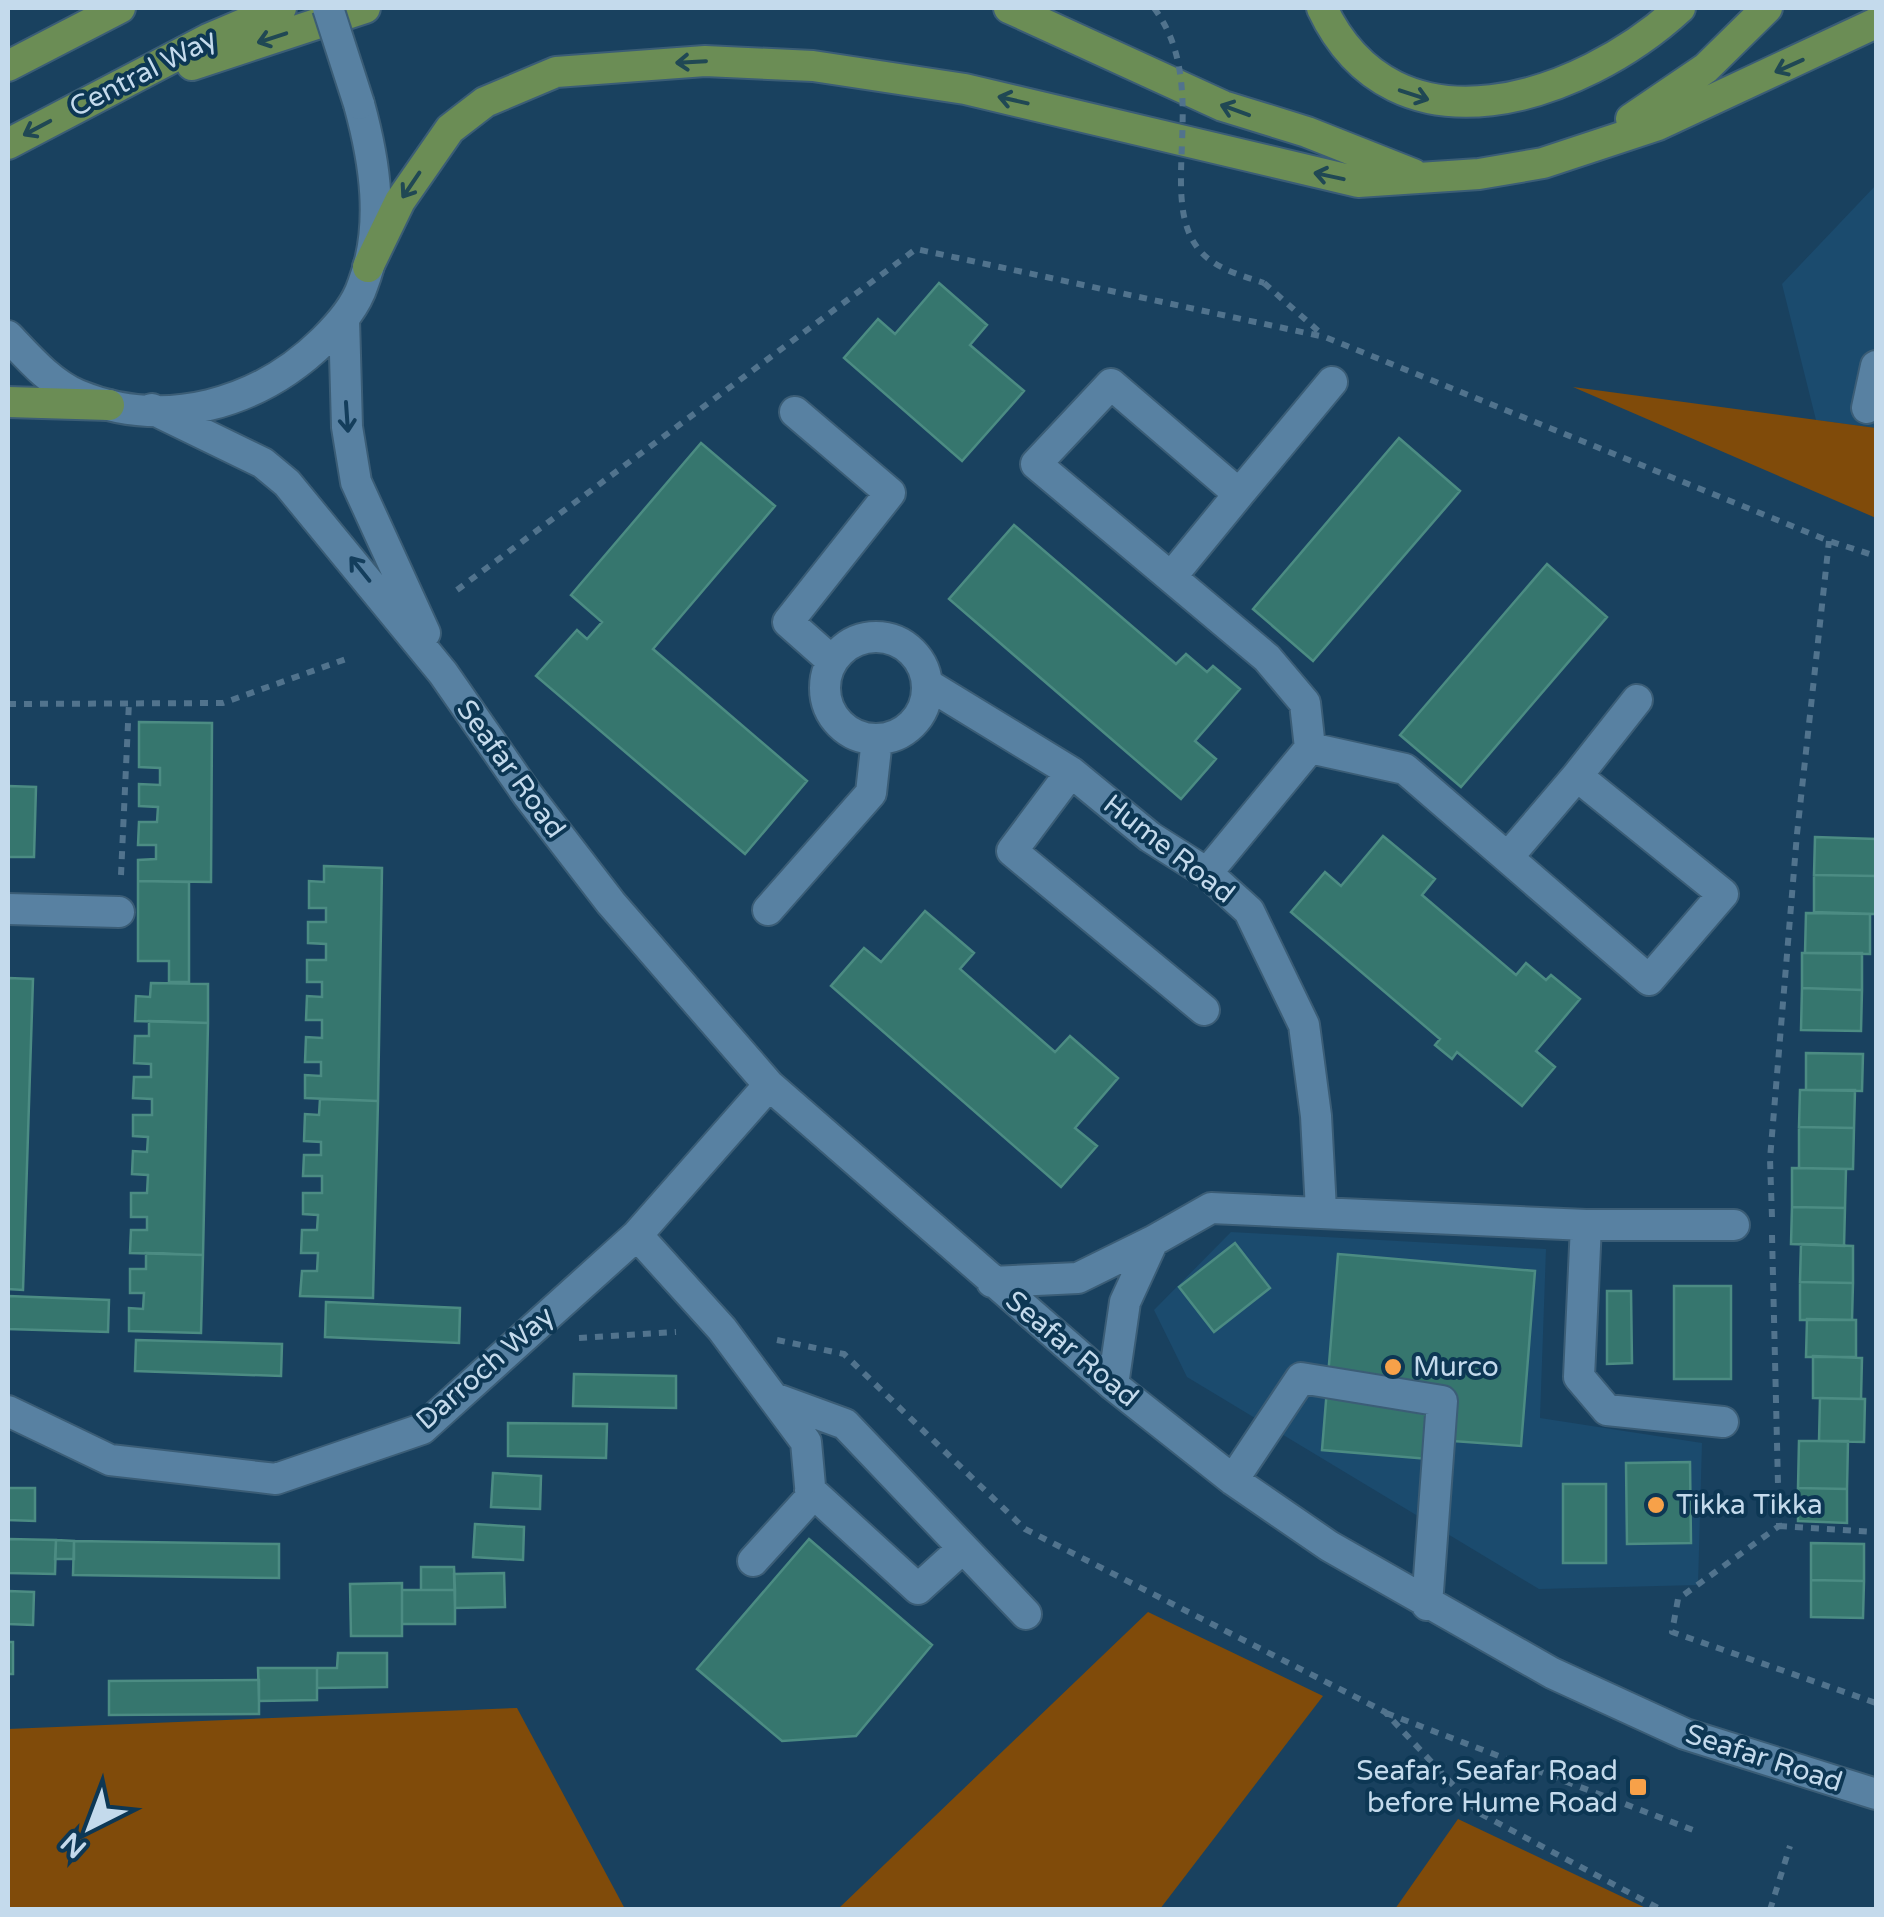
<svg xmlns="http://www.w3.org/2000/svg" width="1884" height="1917" viewBox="0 0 1884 1917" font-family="'Varela Round',sans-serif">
<rect width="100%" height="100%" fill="#19415f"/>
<!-- built -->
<path fill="#1b4b6e" d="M1876,185V428L1816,420L1782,284Z
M1231,1232L1546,1249L1540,1418L1702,1443L1698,1585L1539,1589L1187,1377L1154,1310Z"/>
<!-- green -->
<path fill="#804b0a" d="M1573,387L1876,428V518Z
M1148,1612L1323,1696L1160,1909H838Z
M517,1708L625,1909H8V1729Z
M1458,1819L1648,1909H1395Z"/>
<!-- building -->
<path fill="#36766e" stroke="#4c8c83" stroke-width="2.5" d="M939,283L987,325L970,345L1024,391L962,461L844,358L878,319L895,334Z
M1399,438L1460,491L1313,661L1253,609Z
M701,443L775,506L653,649L807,781L745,854L536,676L577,630L587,639L602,622L571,595Z
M1014,525L1176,664L1186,654L1207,672L1213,666L1240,689L1195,741L1216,759L1181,799L949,599Z
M1547,564L1607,617L1461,787L1400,735Z
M139,722L212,723L211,882L138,881V860L156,859V845H138L139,822H157L158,807L139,806V784L160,785V768L139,767Z
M8,786L36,787L34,857H8Z
M1383,836L1435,879L1422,895L1516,975L1526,963L1546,980L1551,975L1580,999L1536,1051L1555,1067L1522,1106L1457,1052L1452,1059L1435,1045L1440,1039L1291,912L1325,872L1341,886Z
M1815,837L1876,839V876L1814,875Z
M324,866L382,868L378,1101L305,1098V1075L321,1076V1062H305L306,1037L322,1038V1020H306L307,996L322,997V982H307V960H326V944L308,943V922H326V908H309V881L324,882Z
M1814,875L1876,876V914L1814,912Z
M138,881L189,882V982H169V961H138Z
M925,911L974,953L960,969L1055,1052L1070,1036L1118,1078L1075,1128L1097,1146L1061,1187L831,986L864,948L881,962Z
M1806,913L1870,914V954L1805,953Z
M1802,953H1862V990L1802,988Z
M8,978L33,979L23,1290L8,1289Z
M151,983L208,984V1023L135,1021L136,996L150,997Z
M1802,988L1862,990L1861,1031L1801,1030Z
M149,1021L208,1023L203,1255L130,1253L131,1230H147V1217H131V1193H147L148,1175L132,1174L133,1151L147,1152L148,1137L133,1136V1115H152V1099L133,1098L134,1077H151V1064L134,1063L135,1036H149Z
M1806,1053L1863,1054L1862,1091L1806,1090Z
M1800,1090H1855L1854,1128L1799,1127Z
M320,1099L378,1101L373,1298L300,1296L302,1271H317L318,1253H301L302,1230H317L318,1215L303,1214V1193H322V1176H303L304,1155H321V1142L304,1141L305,1114L319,1115Z
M1799,1127L1854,1128L1853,1169L1799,1168Z
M1792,1168L1846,1169L1845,1208L1792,1207Z
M1792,1207L1845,1208L1844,1246L1791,1244Z
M1235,1243L1270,1288L1214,1332L1179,1287Z
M1801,1244L1853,1246V1283L1800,1282Z
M146,1253L203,1255L201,1333L129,1331V1308L143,1309L144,1293H130V1269H146Z
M1338,1254L1535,1271L1521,1446L1453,1441L1452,1461L1322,1450Z
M1800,1282L1853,1283L1852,1320H1800Z
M1674,1286H1731V1379H1674Z
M1607,1291H1631L1632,1363L1607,1364Z
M8,1296L109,1300L108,1332L8,1329Z
M326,1302L460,1308L459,1343L325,1337Z
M1807,1319L1856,1320V1357H1806Z
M136,1340L282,1344L281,1376L135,1371Z
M1813,1356L1862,1358L1861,1399L1813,1398Z
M574,1374L676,1376V1408L573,1406Z
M1820,1398L1865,1399L1864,1442L1819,1441Z
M508,1423L607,1424L606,1458L508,1456Z
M1799,1441H1848L1847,1489L1798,1488Z
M1690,1462L1691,1543L1627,1544L1626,1463Z
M493,1473L541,1476L540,1509L491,1507Z
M1563,1484H1606V1563H1563Z
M8,1488H35V1521L8,1520Z
M1798,1488L1847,1489V1523L1798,1521Z
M475,1524L524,1527L523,1560L473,1557Z
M8,1539L56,1540L55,1574L8,1573Z
M809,1539L932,1645L856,1736L782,1741L697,1669Z
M56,1540L74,1541V1559H55Z
M74,1541L279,1544V1578L73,1575Z
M1811,1543L1864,1544V1581L1811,1580Z
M421,1567H454L455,1590H421Z
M504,1573L505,1607L455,1608L454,1574Z
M1811,1580L1864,1581L1863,1618L1811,1617Z
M402,1583V1636H351L350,1584Z
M402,1590H455V1624H402Z
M8,1591L34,1592L33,1625L8,1624Z
M8,1642H13V1674H8Z
M338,1653H387V1687L317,1688V1668H337Z
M258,1668H317V1700L259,1701Z
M259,1680V1714L109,1715V1681Z"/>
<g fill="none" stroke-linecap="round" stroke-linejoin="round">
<!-- minor casing -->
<g stroke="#3b5d76" stroke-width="34">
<path id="minor" d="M344,319L347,427L356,482L425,633
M8,336C28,357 50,383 78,395C165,431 259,404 324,340C340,324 356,306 363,284C385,226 375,162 359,104
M1867,408L1876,366
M152,409L263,463L287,483L443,673L527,794L611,903L769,1085L1113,1385L1233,1480L1329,1546L1552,1673L1685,1734L1876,1794
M795,412L890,493L788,622L832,661
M1239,494L1332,382
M1171,577L1239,494L1111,384L1036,464L1267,658L1305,703L1310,748L1207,873
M825 688a51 51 0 1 1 102 0a51 51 0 1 1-102 0Z
M927,684L1071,772L1150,837L1207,873L1249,911L1304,1025L1316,1116L1321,1210
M1310,748L1405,769L1649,980L1723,894L1577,776L1508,857
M1071,772L1012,851L1204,1010
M1577,776L1637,700
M8,909L119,912
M768,910L871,793L877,739
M1586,1225L1579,1377L1607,1410L1723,1422
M637,1235L722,1329L806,1442L811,1497L753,1561
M992,1282L1078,1278L1153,1241
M1113,1385L1125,1302L1153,1241L1211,1208L1586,1225H1734
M774,1398L845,1424L1026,1614
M8,1411L110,1460L276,1479L422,1429L637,1235L769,1085
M1233,1480L1301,1378L1442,1401L1427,1605
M810,1490L918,1589L963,1548"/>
</g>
<!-- major casing -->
<g stroke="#3b5d76" stroke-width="34">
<path id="major" d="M1009,8L1223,106L1307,132L1413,174
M1322,8C1395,163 1581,99 1680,8
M192,65L365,8
M8,66L120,8
M1631,119L1706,68L1767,8
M8,144L208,39L281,8
M368,267L400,201L450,129L485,102L556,72L705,61L813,66L965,89L1358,182L1479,174L1543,163L1658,125L1876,23
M8,402L109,405"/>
</g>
<!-- path -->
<path stroke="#51738d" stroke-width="6" stroke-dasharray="8 8" stroke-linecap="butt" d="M1264,283L1324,336
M457,590L916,249L1325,337L1829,541L1876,556
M8,704L223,703L346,659
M121,875L129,702
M1772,1217L1770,1159L1797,834L1829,541
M1772,1235L1779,1526L1678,1599L1672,1632L1876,1703
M579,1338L676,1332
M777,1340L844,1354L1025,1529L1385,1712L1479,1813L1662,1910
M1779,1526L1876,1532
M1386,1713L1693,1830
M1770,1910L1790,1846"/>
<!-- minor -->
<use href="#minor" stroke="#5881a2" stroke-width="30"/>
<!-- major -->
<use href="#major" stroke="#6b8d55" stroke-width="30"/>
<!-- minor-bridge casing -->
<g stroke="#3b5d76" stroke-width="34" stroke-linecap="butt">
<path id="minor-bridge" d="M328,8L359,104"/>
</g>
<!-- path-bridge -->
<path stroke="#51738d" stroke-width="6" stroke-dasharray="8 8" stroke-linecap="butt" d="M1154,8C1212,85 1157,193 1197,247C1212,268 1240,275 1264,283"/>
<!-- minor-bridge -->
<use href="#minor-bridge" stroke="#5881a2" stroke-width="30"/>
</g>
<!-- one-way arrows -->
<defs><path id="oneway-shaft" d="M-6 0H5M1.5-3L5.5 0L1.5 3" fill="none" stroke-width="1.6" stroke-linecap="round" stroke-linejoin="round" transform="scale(2.5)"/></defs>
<g stroke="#204854">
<use href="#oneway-shaft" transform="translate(272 38) rotate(162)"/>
<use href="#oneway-shaft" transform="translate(691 62) rotate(177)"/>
<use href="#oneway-shaft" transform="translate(1789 66) rotate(156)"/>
<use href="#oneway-shaft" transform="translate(1414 95) rotate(18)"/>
<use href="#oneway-shaft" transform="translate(1013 100) rotate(-167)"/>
<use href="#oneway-shaft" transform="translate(1235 110) rotate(-160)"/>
<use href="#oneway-shaft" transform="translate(37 128) rotate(152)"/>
<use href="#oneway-shaft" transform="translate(1329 176) rotate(-168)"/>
<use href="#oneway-shaft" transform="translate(411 185) rotate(124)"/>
</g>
<g stroke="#143e5c">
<use href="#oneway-shaft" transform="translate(347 417) rotate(86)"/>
<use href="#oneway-shaft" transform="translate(360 569) rotate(-129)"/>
</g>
<!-- markers -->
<g fill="#f7a149" stroke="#0d3754" stroke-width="4">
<circle cx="1393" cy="1367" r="10"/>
<circle cx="1656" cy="1505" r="10"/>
<rect x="1628" y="1777" width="20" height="20" rx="5"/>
</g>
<g text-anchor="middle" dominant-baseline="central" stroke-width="8" stroke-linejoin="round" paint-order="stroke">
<!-- street labels -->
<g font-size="28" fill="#c4daec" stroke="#0d3754">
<text transform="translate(143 73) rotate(-27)">Central Way</text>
<text transform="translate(511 769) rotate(54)">Seafar Road</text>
<text transform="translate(1169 849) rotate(38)">Hume Road</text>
<text transform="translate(1072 1349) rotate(40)">Seafar Road</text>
<text transform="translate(485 1368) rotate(-41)">Darroch Way</text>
<text transform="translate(1764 1758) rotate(18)">Seafar Road</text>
</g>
<!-- poi labels -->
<g font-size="28" fill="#c4daec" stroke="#0d3754" text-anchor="start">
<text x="1413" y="1367">Murco</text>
<text x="1676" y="1505">Tikka Tikka</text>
<text x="1618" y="1771" text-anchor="end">Seafar, Seafar Road<tspan x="1618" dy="32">before Hume Road</tspan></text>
</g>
</g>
<!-- border -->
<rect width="1884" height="1917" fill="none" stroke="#c4daec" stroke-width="20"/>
<!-- north arrow -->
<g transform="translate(90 1827) rotate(222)" stroke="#0d3754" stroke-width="8" paint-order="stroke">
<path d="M0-8L18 38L0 25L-18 38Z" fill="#c4daec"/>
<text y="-15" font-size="28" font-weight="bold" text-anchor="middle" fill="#c4daec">N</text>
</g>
</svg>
